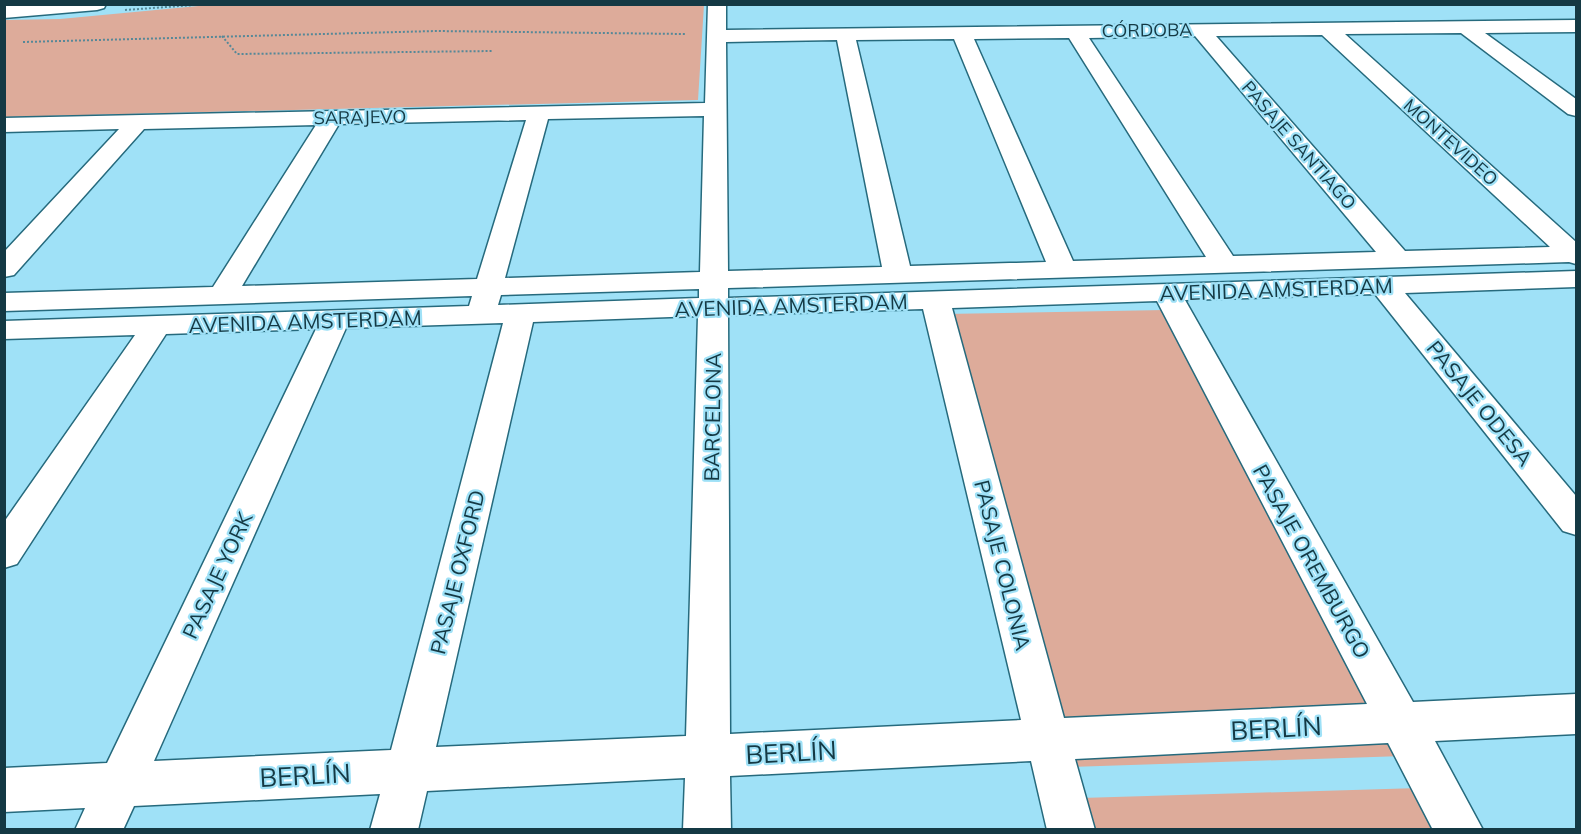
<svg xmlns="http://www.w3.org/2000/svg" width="1581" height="834" viewBox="0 0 1581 834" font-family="Mulish,sans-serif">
<rect width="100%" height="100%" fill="#9fe1f7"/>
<!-- green -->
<path fill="#ddab9a" d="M209,5H704L698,100L5,117V20L60,19Z
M1165,310L1403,756L1070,767L944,314Z
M1419,788L1442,829H1090L1081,798Z"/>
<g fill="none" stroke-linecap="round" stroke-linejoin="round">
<!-- minor casing -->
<g stroke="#266a7d" stroke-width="3">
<path id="minor" d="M26,4H106L104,8L97,10L4,18V6Z
M708,4H726V30L1576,20V32L1485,33L1576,99V116L1568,114L1461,33L1345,34L1576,242V264L1569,262L728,288V298L1576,271V287L1405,293L1576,496V535L1563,531L1375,294L1185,300L1413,702L1576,694V734L1435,741L1483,830H1433L1388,743L1075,759L1095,830H1047L1031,761L730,776L731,830H683L685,778L427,791L418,830H370L380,794L134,806L123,830H75L85,808L4,812V768L107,763L316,329L166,334L17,564L4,568V522L135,335L4,339V321L469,306L472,296L4,311V293L213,287L316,125L144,129L14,275L4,277V252L119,129L4,132V118L705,103ZM1322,35L1550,247L1405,251L1216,36ZM1195,36L1376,252L1233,256L1089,38ZM1069,38L1206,257L1073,261L974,39ZM954,39L1046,262L910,266L856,40ZM837,40L882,267L728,271L726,42ZM704,116L700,272L505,278L548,119ZM526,120L477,279L242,286L339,124ZM699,289V298L498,305L501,295ZM1157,301L1367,704L1064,718L952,308ZM923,309L1021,720L730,734L728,315ZM698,316L686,736L436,747L533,322ZM503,323L391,750L154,761L346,328Z"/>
</g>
<!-- path -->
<path stroke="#558898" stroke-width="2" stroke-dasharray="2 2" stroke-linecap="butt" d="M125,10L208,4
M222,36L237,54L493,51
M23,42L436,31L685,34"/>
<!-- minor -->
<use href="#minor" fill="#fff" fill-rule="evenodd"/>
</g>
<g text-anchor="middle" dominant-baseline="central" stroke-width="4.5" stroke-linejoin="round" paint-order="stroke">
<!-- far-street labels -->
<g font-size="18" fill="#143944" stroke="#9fe1f7">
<text transform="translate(1147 30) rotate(-1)">CÓRDOBA</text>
<text transform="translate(360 117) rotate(-1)">SARAJEVO</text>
<text transform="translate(1451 142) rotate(42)">MONTEVIDEO</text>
<text transform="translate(1299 145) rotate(49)">PASAJE SANTIAGO</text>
</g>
<!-- street labels -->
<g font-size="21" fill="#143944" stroke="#9fe1f7">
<text transform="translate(1276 289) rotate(-2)">AVENIDA AMSTERDAM</text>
<text transform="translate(791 305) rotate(-2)">AVENIDA AMSTERDAM</text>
<text transform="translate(305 321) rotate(-2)">AVENIDA AMSTERDAM</text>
<text transform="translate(1480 403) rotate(51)">PASAJE ODESA</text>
<text transform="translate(712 417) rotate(-89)">BARCELONA</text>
<text transform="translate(1312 561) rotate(61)">PASAJE OREMBURGO</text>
<text transform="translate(1003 565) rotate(76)">PASAJE COLONIA</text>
<text transform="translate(457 572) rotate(-76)">PASAJE OXFORD</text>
<text transform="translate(217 575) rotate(-65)">PASAJE YORK</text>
</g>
<!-- near-street labels -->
<g font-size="26" fill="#143944" stroke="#9fe1f7">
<text transform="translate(1276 728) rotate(-3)">BERLÍN</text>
<text transform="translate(791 752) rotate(-3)">BERLÍN</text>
<text transform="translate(305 775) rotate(-3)">BERLÍN</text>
</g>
</g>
<!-- border -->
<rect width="1581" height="834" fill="none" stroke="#143944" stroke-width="12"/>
</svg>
